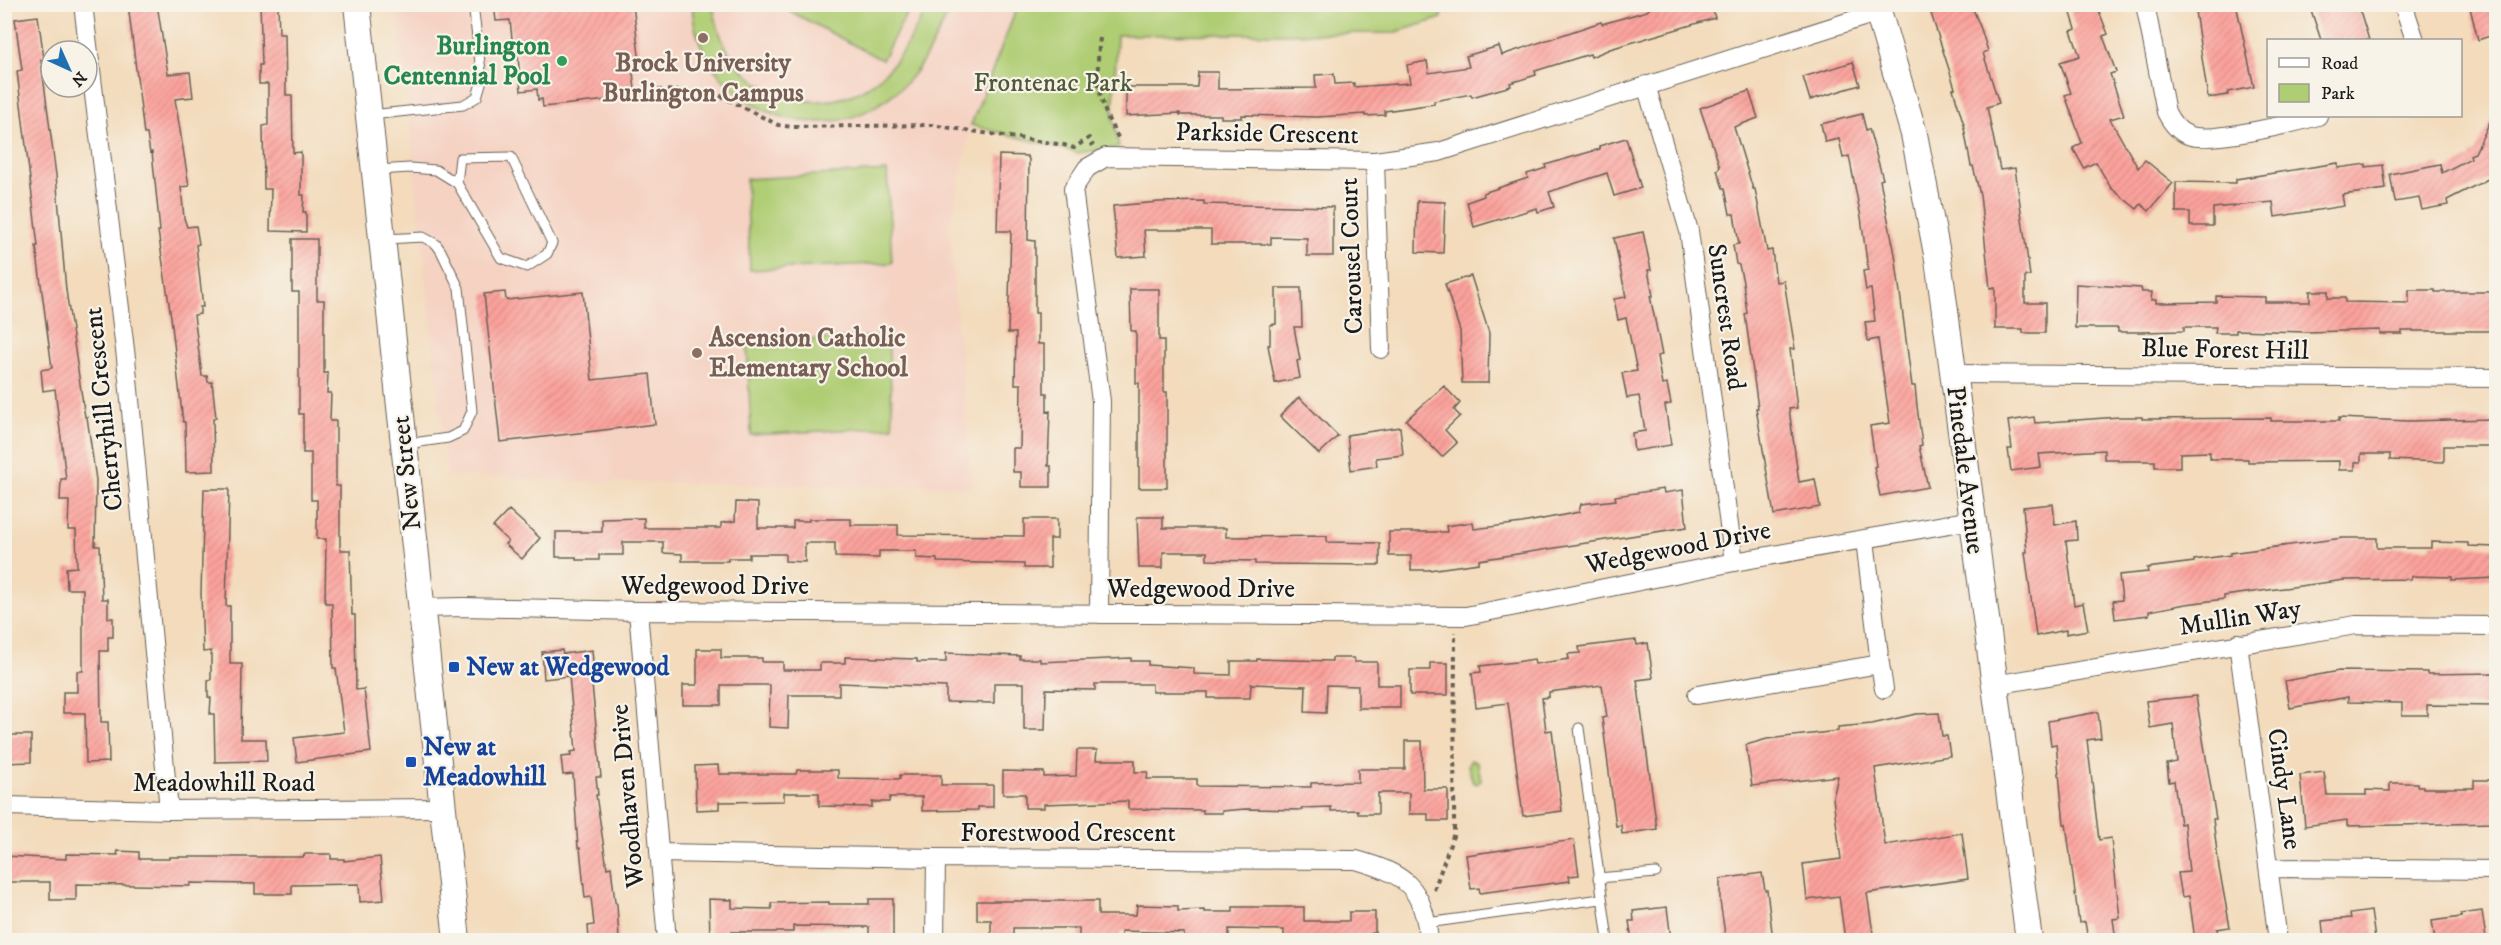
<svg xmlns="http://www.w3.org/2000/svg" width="2501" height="945" viewBox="0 0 2501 945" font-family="'IM FELL DW Pica',serif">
<defs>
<pattern id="building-hatch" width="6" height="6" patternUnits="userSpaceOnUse" patternTransform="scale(1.5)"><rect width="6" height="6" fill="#fca29c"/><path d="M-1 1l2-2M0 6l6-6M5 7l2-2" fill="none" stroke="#d78b86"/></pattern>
</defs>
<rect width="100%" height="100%" fill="#f7f3e8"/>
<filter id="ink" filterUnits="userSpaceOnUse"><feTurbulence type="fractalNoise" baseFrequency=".0167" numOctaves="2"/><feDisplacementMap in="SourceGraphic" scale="12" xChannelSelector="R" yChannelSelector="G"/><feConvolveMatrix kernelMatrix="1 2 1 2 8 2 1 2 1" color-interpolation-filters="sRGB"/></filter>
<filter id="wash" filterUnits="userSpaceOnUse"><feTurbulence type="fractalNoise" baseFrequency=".008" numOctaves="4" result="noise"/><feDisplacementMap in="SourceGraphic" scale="24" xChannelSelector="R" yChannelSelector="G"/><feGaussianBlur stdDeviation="1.35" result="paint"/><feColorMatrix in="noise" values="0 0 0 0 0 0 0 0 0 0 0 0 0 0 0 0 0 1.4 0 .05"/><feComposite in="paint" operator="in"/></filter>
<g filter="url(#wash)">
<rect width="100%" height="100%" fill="#f3dbbc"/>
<!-- built -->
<path fill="#f5d2c2" d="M1438,4L1483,5L1442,18Z
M397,5H1018L971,125L949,230L972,487L595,482L447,475Z"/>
<!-- green -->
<path fill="#afcd73" stroke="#667448" stroke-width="1.5" d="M1438,4L1442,18L1393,33L1117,35L1113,117L1119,147L1078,153L971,125L1018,5Z
M692,5H714C713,12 716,20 718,27C734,89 811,121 866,88C897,69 911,36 929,5H953C937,34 923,71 896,92C878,106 856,119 834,121C763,130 695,77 692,5Z
M778,5H911L882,60Z
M887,171L892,263L750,270L746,179Z
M888,336L893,427L751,435L747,343Z
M1471,760L1477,762L1481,780L1477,784L1473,783L1468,765Z"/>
<g id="blocks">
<!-- building -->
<path fill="url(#building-hatch)" d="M128,4H157L168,74L190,72L193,97L175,99L189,186L181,187L184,218L187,227L196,226L199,244L196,245L203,307H200V314L194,315L202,376H207L208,382H212L216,418L213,419L214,471L186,472L185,422H183L171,317L158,231H160L152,152L150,153L147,134H144Z
M260,4H278L279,34H285L286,95H292L293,153L301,152V195H304L303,212H306V232L270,231L271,189H264L263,126L268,125V84H259V65H262Z
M494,4H633L640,64L632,65L636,97L543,107L542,99L538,100L537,89L521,91L518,56L514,57L510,20L496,21Z
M1649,4H1711L1715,18L1610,49L1591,57L1590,54L1535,71L1536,75L1510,83L1511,86L1472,97L1471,94L1434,101V104L1385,111V115L1365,116V114L1318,117L1242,115V118H1221V115H1180V113L1126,116V87H1197L1198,72H1218V89L1316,88L1315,75L1334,74L1335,84L1354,83V87L1410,83L1407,65L1427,61L1429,73L1469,67L1466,56L1499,46L1502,55L1601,22L1602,24L1647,11L1650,8Z
M1928,4H1971L1981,29L1988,51L1983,53L1999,103L1987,107L2000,170L2015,168L2030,276H2025V303H2045V333H2023V329H1995V287L1990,288L1980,195L1973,166H1971L1964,128H1965L1953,89L1955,88Z
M2068,4H2096L2108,34L2103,36L2116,72L2110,74L2124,115L2110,119L2138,168L2145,160L2173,183L2149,211L2141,204L2137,209L2111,188L2096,162L2084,168L2073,148L2082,143L2065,95L2071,93L2060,62L2080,56L2071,31L2076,29Z
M2194,4H2236L2254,87L2228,92V95L2208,98Z
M2309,4H2358L2369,40H2321Z
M2469,4H2496V34L2478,40Z
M38,16L44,59L41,60L56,175L66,290L85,417H87L96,480L95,546H100L102,599H108V618H113V637H108V651H100L101,722H108L109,762L86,763L85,713H63V692H77V671H83V589H67L66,568L77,567L76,530H68L69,501H60L61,479H66L55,389L43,391L41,370L52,368L36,246H38L17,71L22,70L15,19Z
M1853,62L1860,85L1810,100L1803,77Z
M1749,91L1758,118L1734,127L1753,189H1755L1767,251L1772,250L1776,282L1784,281L1795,349H1790L1797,408L1789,409L1799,482L1815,479L1820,507L1774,515L1756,408H1758L1745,314L1747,313L1743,282L1739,265L1736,264L1733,245L1739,244L1734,214H1730L1725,188H1723L1717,170L1720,167L1700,108Z
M2496,109V175L2447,200L2448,205L2422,210L2419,198L2395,202L2390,174L2440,164L2442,173L2471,158L2470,155L2475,153Z
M1862,114L1866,130L1869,129L1883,179L1880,180L1895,254L1912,386H1915L1917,406L1922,445L1919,446L1928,487L1880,496L1874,467L1876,466L1870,426L1890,423L1878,339L1868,341L1865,322L1875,321L1871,289L1866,290L1863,271L1868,270L1861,217L1849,156L1843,158L1839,139L1825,142L1821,124Z
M1626,138L1641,188L1614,196L1607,173L1549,192L1554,207L1538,212L1537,208L1474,227L1467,202L1484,196L1483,193L1528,178L1527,174L1546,168L1545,165L1600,149L1599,146Z
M999,155L1027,156L1029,159L1028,240L1035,241V313H1038V344H1044V393H1047V412L1050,411L1048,466H1051V487H1021V472H1013V448H1020L1021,384H1015L1016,333H1008L1011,231H997Z
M2338,163V168L2366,164V167L2383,165L2386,189L2342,195L2344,206L2275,217L2273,202L2213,208V226H2190V212H2176V182L2236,183V179Z
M1204,201V204L1333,207V256H1307V238L1271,237V244H1211V230H1144L1146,256L1118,258L1113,206L1159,202Z
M1417,201L1445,202L1443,253L1416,252Z
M1643,232L1651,270H1648L1653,296H1650L1662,355L1657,356L1662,385L1667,384L1671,404L1665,405L1671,445L1634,451L1632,433L1645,431L1639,396L1627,398L1622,373L1637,371L1626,318L1618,320L1614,299L1626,297L1614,238Z
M292,239H317V300H324V373H328L327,393H331L330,421H336V486H340V550H350L352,615H355L356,690L364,689L371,752L297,762L294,738L344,732L336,668H333L332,603H325L326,539H317V500H311V453H303V414H299V292H292Z
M1471,276L1489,333L1488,383H1462L1460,331L1445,284Z
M2076,284L2141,288L2142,292H2152L2151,300H2156V303L2216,302V296L2265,297V302H2310V291H2328V298H2345V302L2409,303V290H2435V292H2496V331H2402V334H2380V330L2306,332L2236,330V333H2215L2216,327H2184V331L2141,332H2118V328H2075Z
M1276,288H1301L1302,327H1294L1300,360L1297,361L1300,378L1275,383L1268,345H1270V325L1276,324Z
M1130,289H1159V340H1164V392H1167V488H1139V383H1136V331H1131Z
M505,292L506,300L583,292L592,380L650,374L655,424L500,442L484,294Z
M1444,386L1460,403L1454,410L1460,416L1445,430L1457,443L1442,457L1406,420Z
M1299,397L1338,436L1319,454L1280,416Z
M2034,417L2035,423L2119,417H2142V419L2271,418V421H2339V418L2408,421L2492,419V446H2444V462L2390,460V454H2361V462H2355V470H2339V461L2248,462V459H2210V452L2180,453V467H2155V461H2118V459H2104V450L2039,454L2041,467L2011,471L2008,449H2012L2008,421Z
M1400,427L1403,455L1376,458L1377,466L1351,470L1347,435Z
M204,489H229L226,606H230V664H242L241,739H266L267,761L215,762L214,714H210L211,698L208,697V681L211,680V651L203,652L201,593Z
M1663,489L1664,493L1683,490L1687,527L1479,560V563L1429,570H1411V556H1389V532H1447L1446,526L1473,522L1474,529L1522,523L1579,512L1581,504L1616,500L1615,496Z
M736,502L758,503V528H793V521H809V519H851V525H898V535L1024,536V519H1057V539H1050V568H1024V564L937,562V559L916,558V551H879V558L835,557V543H805V562L785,561V554H749V558H728V561H682V554L663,553V542H623V555H599V560H576V557H556V532H602V519L644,518V528H721V523L735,521Z
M2053,504L2055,525L2076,521L2077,540L2066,541L2074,605L2083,603L2088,630L2066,634V630L2036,636L2025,552H2027L2023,507Z
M509,510L540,538L522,559L505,544L508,541L493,527Z
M1137,517H1163V528H1226V537L1327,536V542L1380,543V565L1255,564V561L1207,560V552H1163V568H1139Z
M2343,538H2377V548H2431V542L2468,543V546L2496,547V578L2452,580V577L2411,576V579L2345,580L2224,596V599L2186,604L2149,611V615L2115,619L2113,601L2122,600L2119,575L2148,572L2147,568L2194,562V560L2230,555V553Z
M1636,640L1637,645L1648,643L1653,678L1637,680L1657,829L1622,834L1621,825L1616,826L1602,718L1607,717L1602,685L1549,692V697L1542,698L1546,731L1552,730L1562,811L1523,816L1508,703L1476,707L1472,673L1481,672L1480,666L1516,662L1534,659L1535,664L1569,659L1568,654L1580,653L1579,647Z
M697,649H721V658H762V662H783V670H820V663H845V657L917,659V662H946V653L1020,656V659H1040V662L1131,658V661H1148V665L1194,668V674L1231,675V661H1257V659L1332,661V658H1354V662H1377V685H1400V708H1358V686L1327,685L1326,713L1305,712L1306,686L1251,684L1250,698H1208V692H1152V684H1095V690L1046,689L1045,730H1024V683H994V703L946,702V687L839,683V695H789L788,728L769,727L770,685H721V705H683V685H697Z
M562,650L563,654L592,650L594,673L591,674L601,777H596L598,795H596L607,868L611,867L615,902L617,904L619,940H589L588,926L594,925L591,897L585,898L580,848H578L573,774L563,775L561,757L571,756L570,752L576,751L569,676L544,679L542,652Z
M1430,663H1448V695H1410V670H1430Z
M2339,671L2427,672V674L2496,673V706L2427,705V715H2402V703L2348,702V697L2290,708L2285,681Z
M2196,696L2216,819H2213L2219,868L2230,927L2217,929L2218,940H2195L2189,896L2182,897L2178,873L2189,872L2184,823L2180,824L2174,781L2169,782L2167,764L2177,762L2173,724L2150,728L2146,701Z
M2098,712L2101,738L2087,740L2099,840L2111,838L2120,918L2113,919L2116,940H2088L2085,922L2079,923L2066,824H2064L2056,744L2051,745L2048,721Z
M1939,713L1942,736H1947L1950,756L1875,768L1885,845L1962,833L1968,879L1867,893L1874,940H1845L1839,896L1807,900L1803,864L1841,859L1833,798L1838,776L1752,786L1746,745L1767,739L1838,731V727L1872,724L1916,714Z
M4,735H31V762L4,763Z
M1405,741H1422L1423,789H1448V821H1428V814H1409V793H1378V814H1358V810L1331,811V807L1302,808V810L1245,809L1222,811V813H1203V810L1128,809V801L1044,804V808H1025V794H1003V771L1044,772V777L1076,776L1077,750H1097L1096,760H1135V772H1148L1147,779H1197V786L1311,787V783L1358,782V769H1405Z
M718,765L719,774H796L797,770H838V778L900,779V775H941V785H993V807H978V810L922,811V797H890L889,802H872V807L819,806V793H784V801L719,802V809L696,810L695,766Z
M2324,772L2327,795H2366V790L2390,791V783H2417V786H2423V788H2474V780H2496V823L2347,826V820L2305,826L2300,775Z
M1574,840L1579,875L1569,876L1570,881L1480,893L1479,888L1471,889L1466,855Z
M117,851L139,852V859H169V857H303L305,854H331V859H344V861L380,857L384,900L360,902L359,884L292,885V894H255V884L190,883V886L76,884V900H50V882H4V856L66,859V854L118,855Z
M1762,873L1765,890H1767L1773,940H1726L1720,901V879Z
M709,899L732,900V908L772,909L771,903L829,902V904H869V899H893V940H869V927L793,926V932H732V940H710Z
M977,901H1098V915H1136L1137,905L1178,906V911L1205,910V912H1233V907H1304V921H1349V912H1375V933H1372V940H1284V930L1229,929V939H1184V933L1121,931V938H1079V928H1013V940H991V920H977Z
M1667,907L1671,940H1632L1629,921H1634L1633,911Z
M2371,911L2375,939L2324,940L2322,921L2351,918L2350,914Z
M2482,911L2486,938L2435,940L2432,921L2461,917V914Z"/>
</g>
</g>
<g filter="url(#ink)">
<use href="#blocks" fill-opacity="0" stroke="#675f54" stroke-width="1.5"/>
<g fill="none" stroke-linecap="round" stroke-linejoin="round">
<!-- lane casing -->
<g stroke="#675f54" stroke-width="11">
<path id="lane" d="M371,115L463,105L477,97L482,80L473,4
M377,170L410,168L436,170L457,183L501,258L527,267L547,254L552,243L511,157L460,158L457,183
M385,239L423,237L436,244L441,251L459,288L472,411L463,431L448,438L406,444
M1579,728L1608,940
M1598,878L1656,873
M1427,923L1601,899"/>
</g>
<!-- street casing -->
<g stroke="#675f54" stroke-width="20">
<path id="street" d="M83,4L126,358L169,810
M2145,4L2166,112C2171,122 2177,131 2188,135C2209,144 2294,123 2318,116
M2403,4L2415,40
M1646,85L1689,231L1734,562
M1375,161L1381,349
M1953,374L2496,378
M421,608L463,607L638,611L1466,616L1734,562L1972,520
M638,611L667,940
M1099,614L1101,401L1073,189L1087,168L1106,157L1375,161L1439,152L1879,12
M2238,643L2278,940
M1880,664L1884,689
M1994,685L2356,625L2496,626
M1697,695L1880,664L1865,540
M4,806L169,810L443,808
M659,853L936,858L1356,860C1406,874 1423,887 1429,940
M2269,868L2496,870
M935,940L936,858"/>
</g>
<!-- secondary casing -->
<g stroke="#675f54" stroke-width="28">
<path id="secondary" d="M357,4L457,940
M1876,4L1914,134L1938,259L2029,940"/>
</g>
<!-- path -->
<path stroke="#675f54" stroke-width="4" stroke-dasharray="4.5 4.5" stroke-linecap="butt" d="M1100,38C1095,76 1098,108 1120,140
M658,90L713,92L778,125L792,127L931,125L1064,145L1074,148L1089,138L1093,146
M1434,890L1454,833L1455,632"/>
<!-- lane -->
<use href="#lane" stroke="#fff" stroke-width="9"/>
<!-- street -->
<use href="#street" stroke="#fff" stroke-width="18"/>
<!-- secondary -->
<use href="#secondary" stroke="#fff" stroke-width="26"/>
</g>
</g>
<!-- markers -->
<g fill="#8d6e63" stroke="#f7f3e8" stroke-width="2">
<circle cx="703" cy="38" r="6"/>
<circle cx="697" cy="353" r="6"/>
</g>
<circle fill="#2e9e5b" stroke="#f7f3e8" stroke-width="2" cx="562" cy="61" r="6"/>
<g fill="#1a4fb4" stroke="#f7f3e8" stroke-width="2">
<rect x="448" y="661" width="12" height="12" rx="3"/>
<rect x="405" y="756" width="12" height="12" rx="3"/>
</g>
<g text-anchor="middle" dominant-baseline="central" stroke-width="4.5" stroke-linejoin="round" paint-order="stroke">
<!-- leisure labels -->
<g font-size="26" font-weight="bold" fill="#27864d" stroke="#f7f3e8" text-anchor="end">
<text x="550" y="46">Burlington<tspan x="550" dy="30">Centennial Pool</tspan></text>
</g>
<!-- education labels -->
<g font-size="26" font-weight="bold" fill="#785e54" stroke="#f7f3e8">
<text x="703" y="63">Brock University<tspan x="703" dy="30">Burlington Campus</tspan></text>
<text x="709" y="338" text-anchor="start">Ascension Catholic<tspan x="709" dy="30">Elementary School</tspan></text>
</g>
<!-- park labels -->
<g font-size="26" fill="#4f5a3a" stroke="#f7f3e8">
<text x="1053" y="83">Frontenac Park</text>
</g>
<!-- street labels -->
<g font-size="26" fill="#1c1c1c" stroke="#f7f3e8">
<text transform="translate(1267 134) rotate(1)">Parkside Crescent</text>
<text transform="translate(1352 256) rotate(-92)">Carousel Court</text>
<text transform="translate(1726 317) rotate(82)">Suncrest Road</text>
<text transform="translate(2225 350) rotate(1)">Blue Forest Hill</text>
<text transform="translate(104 409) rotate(-96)">Cherryhill Crescent</text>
<text transform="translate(1965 470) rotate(83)">Pinedale Avenue</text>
<text transform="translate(407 473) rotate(-96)">New Street</text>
<text transform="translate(1678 548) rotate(-11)">Wedgewood Drive</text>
<text x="715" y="586">Wedgewood Drive</text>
<text x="1201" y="589">Wedgewood Drive</text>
<text transform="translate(2240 618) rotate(-9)">Mullin Way</text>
<text x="224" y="783">Meadowhill Road</text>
<text transform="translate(2284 789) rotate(82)">Cindy Lane</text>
<text transform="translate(628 796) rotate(-95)">Woodhaven Drive</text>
<text x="1068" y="833">Forestwood Crescent</text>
</g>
<!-- transit labels -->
<g font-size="26" font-weight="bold" fill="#164399" stroke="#f7f3e8" text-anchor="start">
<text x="466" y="667">New at Wedgewood</text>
<text x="423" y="747">New at<tspan x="423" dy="30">Meadowhill</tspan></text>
</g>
</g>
<!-- margin -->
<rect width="2501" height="945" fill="none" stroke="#f7f3e8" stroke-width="24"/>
<!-- legend -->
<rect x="2267" y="39" width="195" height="78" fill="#f7f3e8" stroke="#9f9d96" stroke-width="1.5"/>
<rect x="2279" y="58" width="30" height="9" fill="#ffffff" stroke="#9f9d96" stroke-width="1.5"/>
<text x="2321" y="69" font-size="18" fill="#1c1c1c">Road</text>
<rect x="2279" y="84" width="30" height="18" fill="#afcd73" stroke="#9f9d96" stroke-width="1.5"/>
<text x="2321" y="99" font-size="18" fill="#1c1c1c">Park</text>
<!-- north arrow -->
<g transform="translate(69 69) rotate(135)"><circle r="28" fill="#f7f3e8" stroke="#9f9d96" stroke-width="1.5"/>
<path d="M0-4.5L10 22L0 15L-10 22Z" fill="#1f6fb2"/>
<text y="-9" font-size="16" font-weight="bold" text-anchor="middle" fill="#1c1c1c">N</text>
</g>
</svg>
